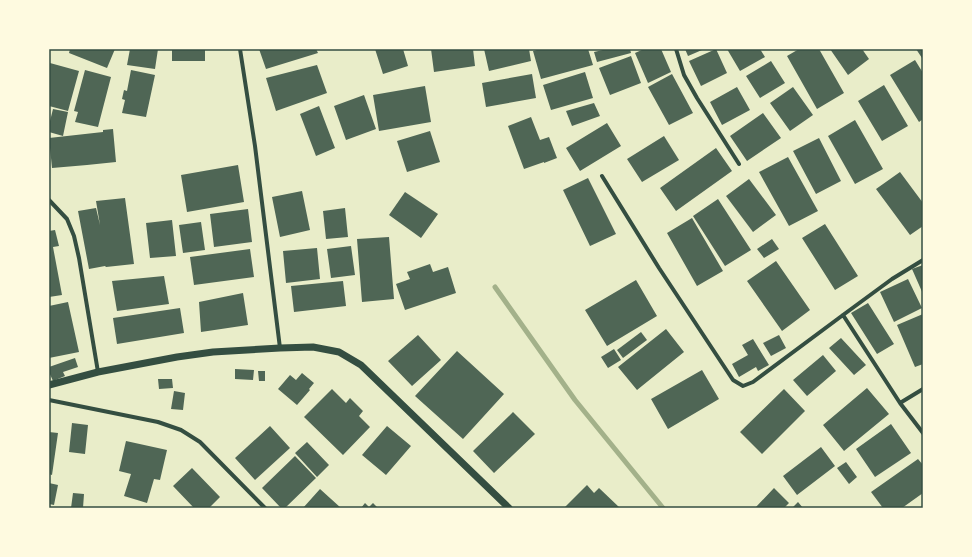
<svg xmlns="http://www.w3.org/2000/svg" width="972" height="557" viewBox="0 0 972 557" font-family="Cabin,sans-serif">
<rect width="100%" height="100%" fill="#e9edc9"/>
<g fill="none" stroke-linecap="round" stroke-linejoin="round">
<!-- stream -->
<path stroke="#a3b18a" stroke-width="5" d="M495,287L575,400L663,508"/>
</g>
<!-- building -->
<path fill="#4f6655" d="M70,49H115L107,68L69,53Z
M130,49H158L155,69L127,65Z
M172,49H205V61H172Z
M259,49H316L318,53L266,69Z
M375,49H403L408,66L383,74Z
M431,49H473L475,66L434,72Z
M484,49H529L531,61L489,71Z
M541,49H588L593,65L541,79L533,51Z
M607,49H630L631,53L597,62L594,52Z
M644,49H661L671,72L648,83L635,53Z
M685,49H701L702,50L688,56Z
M716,49L727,73L701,86L689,61Z
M727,49H760L765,57L740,71Z
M799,49H819L844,93L817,109L787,56Z
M830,49H862L869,59L848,75Z
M916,49H923V57L922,58Z
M631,56L641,83L610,95L599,68Z
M915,60L923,73V119L919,122L890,75Z
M771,61L785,83L760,98L746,76Z
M50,63L79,71L68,111L49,106V66Z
M317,65L327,93L276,111L266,78Z
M85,70L111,77L98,127L75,122L78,112L74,111Z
M131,70L155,75L146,117L122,113L125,100L122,99L124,90L127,91Z
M585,72L593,98L551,110L543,85Z
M532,74L536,98L486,107L482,83Z
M672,74L693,113L669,125L648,87Z
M884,85L908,126L882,141L858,101Z
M425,86L431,122L379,131L373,95Z
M737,87L750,110L722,125L710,102Z
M793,87L813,115L790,131L770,103Z
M364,95L376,129L346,140L334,106Z
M594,103L600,116L572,126L566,111Z
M319,106L335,148L316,156L300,114Z
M53,109L68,112L63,136L49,132V125Z
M763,113L781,138L747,161L730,136Z
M531,117L540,140L549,137L557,158L544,163V162L524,169L508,126Z
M855,120L883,169L855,184L828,136Z
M607,123L621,146L580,171L566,148Z
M113,129L116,162L87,165L52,168L49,138L103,132V130Z
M430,131L440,162L407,172L397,141Z
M664,136L679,160L642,182L627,159Z
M819,138L841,181L816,194L793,151Z
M716,148L732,171L676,211L660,188Z
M788,157L818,211L789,226L759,172Z
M238,165L244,202L187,212L181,175Z
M900,172L923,203V226L910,235L876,189Z
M588,178L616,234L590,246L563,190Z
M749,179L776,215L753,232L726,196Z
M302,191L310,230L280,237L272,197Z
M405,192L438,214L421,238L389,215Z
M125,198L134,264L106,267L105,266L89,269L78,211L96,208L100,225L96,201Z
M718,199L751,250L725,266L693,216Z
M345,208L348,237L326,239L323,211Z
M248,209L252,242L214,247L210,214Z
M692,218L723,271L697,286L667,233Z
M172,220L176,256L150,258L146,223Z
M201,222L205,250L183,253L179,225Z
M825,224L858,276L835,290L802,238Z
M55,230L59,246L53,247L62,295L49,297V231Z
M389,237L394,299L362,302L357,239Z
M772,239L779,249L764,258L757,249Z
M351,246L355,275L331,278L327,249Z
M317,248L320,279L286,283L283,251Z
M250,249L254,277L194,285L190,257Z
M776,261L810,310L782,331L747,281Z
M430,264L433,272L448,267L456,293L405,310L396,284L410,279L407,272Z
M923,265V294L912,269Z
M164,276L169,304L117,311L112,281Z
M908,279L922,308L894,322L880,292Z
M636,280L657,316L607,346L585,310Z
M343,281L346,306L294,312L291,286Z
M243,293L248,325L201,332L199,302Z
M68,302L79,352L49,358V306Z
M868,303L894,344L877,354L851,313Z
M180,308L184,333L117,344L113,318Z
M923,314V364L915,367L897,325Z
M666,329L684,352L637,390L618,367Z
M641,332L647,340L623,358L617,350Z
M418,335L441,360L412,386L388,361Z
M779,335L786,348L771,356L763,343Z
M841,338L866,365L854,375L829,348Z
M753,339L769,365L758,371L756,367L739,377L732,364L748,355L742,345Z
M614,349L621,360L608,368L601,357Z
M457,351L504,394L463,439L415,396Z
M823,355L836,371L807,396L793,380Z
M75,358L78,367L63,372L65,376L53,381L49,372V367Z
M235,369L254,370L253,380L235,379Z
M702,370L719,399L668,429L651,399Z
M258,371H265V381H259Z
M302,373L314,383L309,389L310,390L297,405L278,389L290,375L296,380Z
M158,379H172L173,388L159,389Z
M867,388L889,414L844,451L823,425Z
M332,389L346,403L350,398L363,411L359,416L370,427L343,455L304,417Z
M784,389L805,411L762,454L740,432Z
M174,391L185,393L183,410L171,409Z
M513,412L535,434L494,473L473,451Z
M72,423L88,425L85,454L69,452Z
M891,424L911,453L875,477L856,449Z
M270,426L290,448L255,480L235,458Z
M387,426L411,446L386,475L362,455Z
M49,432L58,433L52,475L49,474Z
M126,441L167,450L160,480L154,479L147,503L124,496L131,474L119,471Z
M307,442L329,465L317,477L295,453Z
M821,447L835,466L797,495L783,476Z
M295,456L316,478L285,508H281L262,488Z
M918,459L923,465V493L902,508H883L871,492Z
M846,462L857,477L849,484L837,468Z
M192,468L220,497L209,508H194L173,486Z
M49,483L58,485L54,505L49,504Z
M587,485L594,493L599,488L620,508H564Z
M774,488L789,503L784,508H755Z
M320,489L341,508H303Z
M73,493L84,494L83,508H71Z
M798,502L803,508H792Z
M365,503L369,507L373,503L378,508H361Z"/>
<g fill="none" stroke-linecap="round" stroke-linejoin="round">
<!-- minor -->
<path stroke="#344e41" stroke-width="4" d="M240,49L255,146L280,348
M676,49L684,75L697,98L739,164
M602,176L659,268L733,380L743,386L753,382L843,315L892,279L923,260
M49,200L67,219L74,236L79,258L98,372
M843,315L900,403L923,433
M49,400L158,422L181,430L200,442L265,508
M900,403L923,389"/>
<!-- tertiary -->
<path stroke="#344e41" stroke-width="7" d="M49,385L98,372L177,357L213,352L280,348L313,347L339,352L361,365L509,508"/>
</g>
<!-- border -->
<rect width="972" height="557" fill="none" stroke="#fefae0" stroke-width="100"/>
<rect x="50" y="50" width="872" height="457" fill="none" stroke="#344e41" stroke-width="1.5"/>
</svg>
